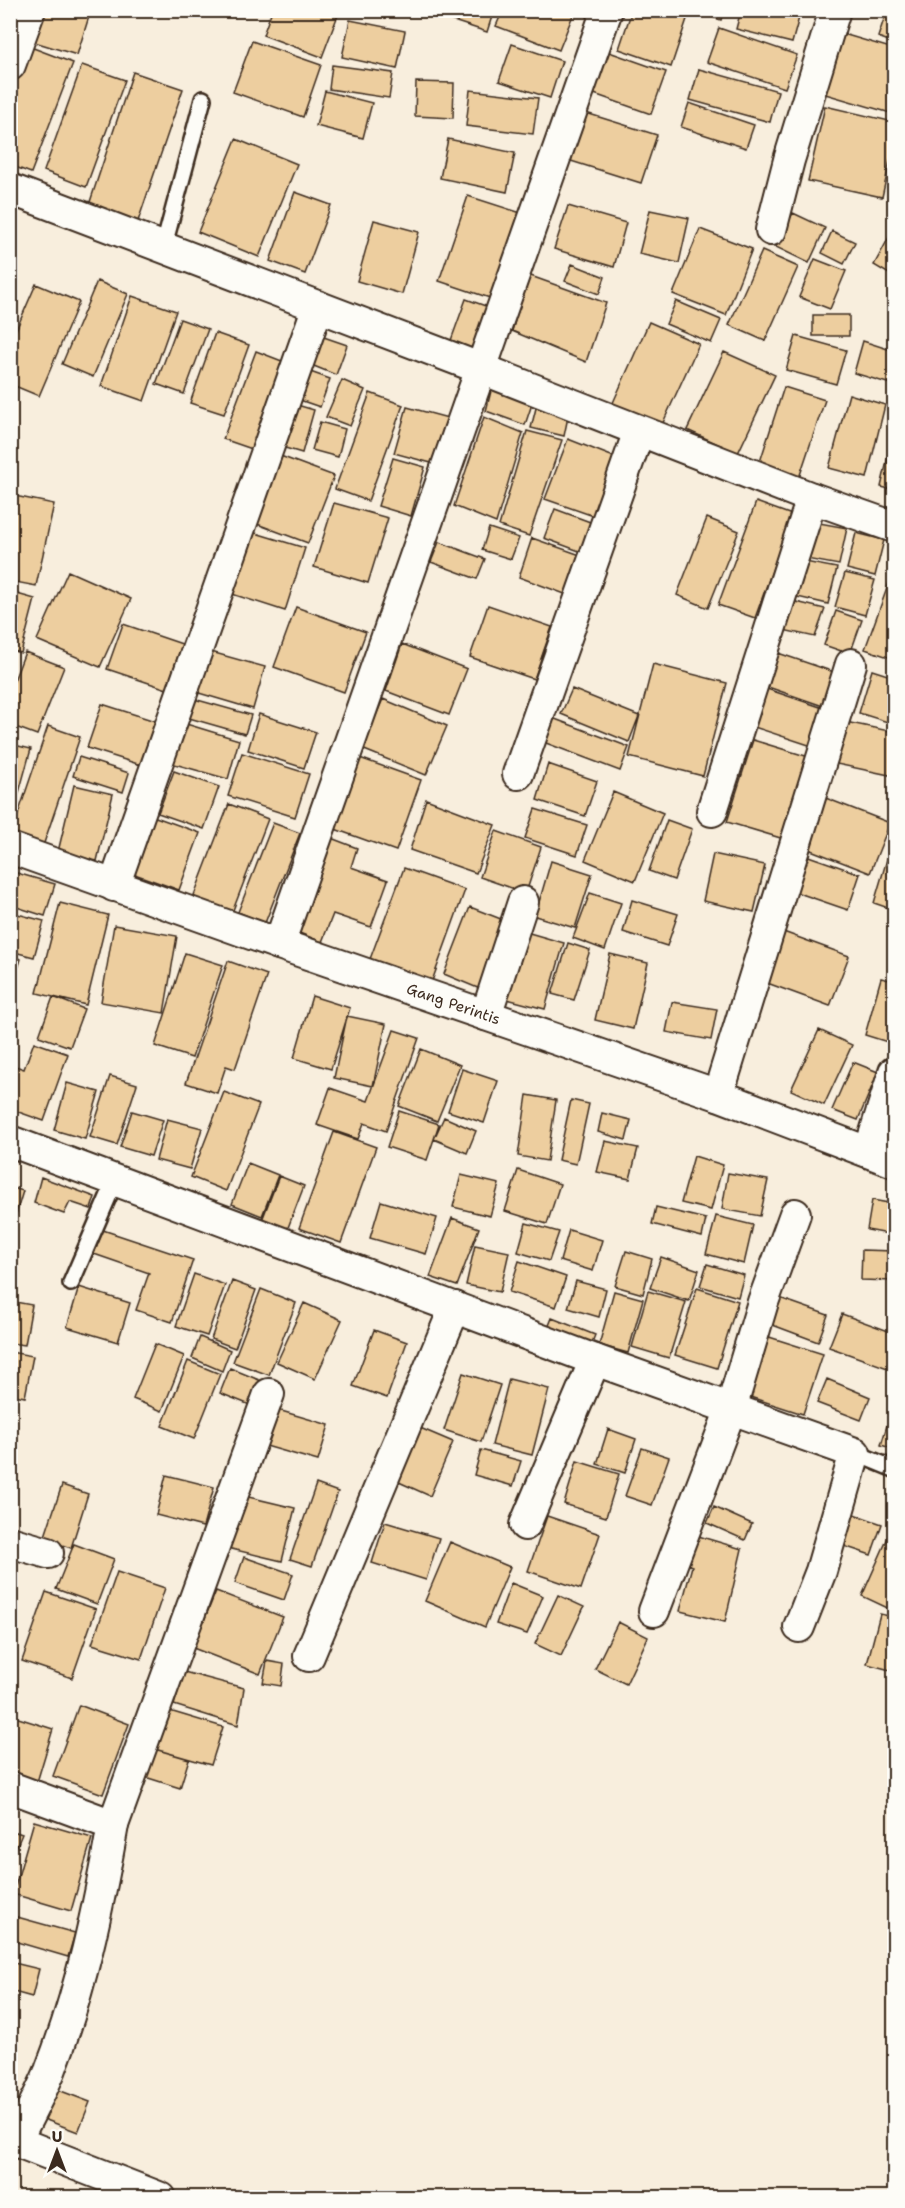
<svg xmlns="http://www.w3.org/2000/svg" width="905" height="2208" viewBox="0 0 905 2208" font-family="'Shantell Sans',sans-serif">
<rect width="100%" height="100%" fill="#f8eedd"/>
<filter id="ink" filterUnits="userSpaceOnUse"><feTurbulence type="fractalNoise" baseFrequency=".0167" numOctaves="2"/><feDisplacementMap in="SourceGraphic" scale="12" xChannelSelector="R" yChannelSelector="G"/><feConvolveMatrix kernelMatrix="1 2 1 2 8 2 1 2 1" color-interpolation-filters="sRGB"/></filter>
<g filter="url(#ink)">
<!-- building -->
<path fill="#edce9f" stroke="#3b2a1e" stroke-width="1.5" d="M38,10H91L77,55L28,40Z
M272,10H326L338,15L322,57L263,35Z
M427,10H494L487,32L426,12Z
M503,10H575L559,50L496,26Z
M632,10H690L671,67L619,49Z
M697,10H724L721,20L697,12Z
M741,10H801L792,43L736,29Z
M887,10H894V43L878,37Z
M350,20L405,31L397,69L342,57Z
M719,28L797,55L785,88L707,62Z
M833,31L894,49V114L815,91Z
M252,41L321,65L303,117L233,92Z
M512,44L562,61L550,98L499,81Z
M28,46L73,63L31,173L10,165V93Z
M595,47L666,72L651,114L580,89Z
M82,65L125,80L86,187L44,171Z
M332,65L393,73L389,98L329,89Z
M699,69L778,91L770,122L690,100Z
M133,72L183,89L134,233L85,217Z
M416,82L454,83L453,118L415,116Z
M470,90L538,98L533,134L466,126Z
M325,91L372,103L363,138L316,126Z
M689,103L754,125L746,148L681,127Z
M825,106L894,122V143L882,197L808,181Z
M586,113L657,135L641,183L571,161Z
M236,139L297,164L259,257L198,232Z
M448,139L515,153L507,192L440,178Z
M295,192L331,205L305,274L270,261Z
M468,196L521,213L493,299L439,281Z
M568,206L626,223L614,267L554,249Z
M650,210L689,218L679,263L639,254Z
M793,213L825,228L809,263L776,247Z
M374,220L419,232L402,294L357,281Z
M894,228V277L874,265Z
M700,229L752,249L726,315L673,294Z
M832,231L855,242L844,264L822,253Z
M762,251L798,267L765,341L729,325Z
M815,259L846,271L830,309L799,297Z
M572,264L605,277L599,294L565,281Z
M528,275L606,303L586,362L512,331Z
M97,281L128,294L93,377L62,364Z
M36,284L79,302L39,396L10,384V344Z
M132,296L176,311L144,401L101,386Z
M466,299L494,309L479,353L450,343Z
M676,301L721,320L711,343L666,324Z
M813,315H849V336H813Z
M180,319L208,329L184,394L156,384Z
M649,322L699,344L661,427L612,405Z
M215,333L249,345L224,414L190,403Z
M315,334L347,345L336,375L304,362Z
M796,336L846,350L836,384L786,370Z
M863,341L894,351V385L854,373Z
M256,351L287,363L255,450L223,439Z
M724,352L775,375L738,453L687,430Z
M299,368L330,379L320,407L288,396Z
M342,380L365,390L350,426L326,417Z
M492,387L533,401L525,425L486,411Z
M784,387L825,400L798,481L758,468Z
M370,393L403,405L368,501L335,489Z
M849,394L885,405L867,478L829,468Z
M287,402L314,410L302,453L275,445Z
M537,404L569,412L564,436L531,428Z
M407,407L448,418L435,464L394,453Z
M484,417L523,433L496,523L454,506Z
M320,422L345,429L338,457L312,450Z
M527,431L562,440L529,536L499,526Z
M894,431V490L881,487Z
M568,439L624,461L605,520L545,499Z
M275,454L334,476L308,543L249,521Z
M393,458L425,467L411,516L378,506Z
M10,495L54,504L36,586L10,581Z
M756,502L792,515L755,618L718,605Z
M334,503L388,518L368,583L314,567Z
M555,509L601,526L590,555L544,538Z
M707,518L739,531L708,608L677,595Z
M814,522L847,528L839,565L806,559Z
M489,528L519,538L511,559L482,550Z
M252,532L305,548L285,611L232,594Z
M856,533L884,540L875,576L847,569Z
M532,538L586,557L573,597L519,577Z
M439,542L485,559L477,579L431,562Z
M805,562L837,568L828,604L793,596Z
M894,569V659L865,649Z
M68,571L131,599L100,667L37,640Z
M845,573L875,580L865,615L835,607Z
M10,592L35,599L21,653L10,650Z
M792,601L825,609L815,637L783,630Z
M488,605L552,627L534,679L470,657Z
M296,607L366,632L344,692L274,667Z
M836,611L862,620L850,654L824,645Z
M123,624L182,644L167,689L107,669Z
M402,644L467,669L449,715L386,691Z
M204,650L265,667L253,709L192,691Z
M25,652L64,667L37,735L10,725V691Z
M778,653L834,672L823,706L768,687Z
M653,664L727,683L703,776L629,757Z
M872,670L894,677V724L859,713Z
M764,688L832,711L821,749L751,726Z
M572,689L639,716L629,742L561,714Z
M194,699L251,715L245,734L189,718Z
M383,699L447,726L426,775L362,749Z
M102,704L155,721L141,765L87,748Z
M259,714L316,732L304,768L248,750Z
M547,716L629,747L620,771L538,740Z
M836,720L894,732V776L827,762Z
M183,723L239,740L228,779L171,763Z
M48,726L80,737L43,846L11,835Z
M753,740L809,757L784,839L727,822Z
M10,744L31,749L12,818L10,817Z
M242,753L309,774L295,817L228,796Z
M79,757L129,773L123,792L73,776Z
M357,757L421,780L396,851L332,828Z
M548,764L597,781L585,816L537,800Z
M174,771L219,787L204,829L158,813Z
M74,785L113,794L97,861L58,852Z
M613,792L663,813L635,881L585,860Z
M823,797L890,823L870,873L803,847Z
M426,799L495,825L476,873L410,850Z
M229,804L268,819L230,918L191,903Z
M535,809L587,825L577,855L525,838Z
M150,815L200,833L179,890L129,872Z
M667,820L692,829L674,880L649,871Z
M273,823L300,833L265,923L238,912Z
M496,831L541,847L526,893L480,877Z
M331,838L357,848L351,867L388,880L371,927L333,914L322,942L297,932Z
M890,849L894,851V910L874,903Z
M797,852L860,874L848,910L784,888Z
M713,854L765,865L754,912L703,901Z
M551,861L592,874L575,928L535,916Z
M404,868L465,890L432,981L370,959Z
M10,871L55,884L45,916L10,905Z
M590,893L621,903L605,950L573,938Z
M632,900L678,914L667,946L623,932Z
M60,903L108,915L86,1005L37,993Z
M470,907L506,921L480,989L444,974Z
M10,912L44,921L34,957L10,951Z
M114,925L177,936L164,1013L101,1002Z
M778,930L849,956L830,1006L759,980Z
M526,932L564,943L545,1009L507,999Z
M568,943L590,950L574,1000L552,994Z
M185,953L223,965L192,1058L155,1046Z
M610,954L648,963L633,1029L595,1020Z
M10,956L21,959L10,994Z
M228,961L267,975L235,1069L226,1066L217,1093L186,1083Z
M881,978L894,981V1044L865,1035Z
M312,996L350,1008L331,1069L294,1058Z
M53,997L84,1009L70,1047L39,1036Z
M672,1002L717,1009L711,1040L666,1032Z
M347,1016L386,1024L373,1086L334,1078Z
M394,1030L419,1038L386,1131L364,1123L358,1139L317,1125L330,1088L368,1101Z
M819,1030L852,1045L824,1105L791,1090Z
M34,1042L68,1054L44,1121L10,1109V1064L24,1069Z
M421,1049L460,1065L437,1121L399,1106Z
M853,1062L878,1072L858,1120L832,1110Z
M462,1069L498,1081L484,1123L448,1111Z
M110,1076L137,1084L117,1145L90,1137Z
M67,1083L99,1092L85,1139L54,1130Z
M224,1092L259,1105L226,1191L191,1177Z
M527,1095L556,1100L547,1161L518,1156Z
M571,1100L589,1104L576,1164L558,1160Z
M132,1111L163,1120L151,1156L120,1147Z
M399,1111L439,1124L427,1160L387,1147Z
M602,1113L631,1120L626,1140L598,1132Z
M444,1117L476,1131L467,1153L434,1139Z
M167,1119L202,1128L190,1169L156,1160Z
M334,1132L376,1147L341,1243L299,1228Z
M605,1141L638,1148L630,1179L597,1172Z
M694,1156L723,1165L711,1210L681,1203Z
M248,1163L278,1175L262,1216L232,1204Z
M518,1170L560,1184L547,1224L505,1211Z
M728,1173L768,1180L760,1216L722,1209Z
M461,1175L499,1184L490,1216L453,1207Z
M279,1176L304,1186L284,1238L259,1228Z
M41,1177L95,1197L91,1209L70,1202L64,1214L34,1203Z
M10,1187L23,1191L10,1234Z
M872,1200L894,1204V1235L867,1230Z
M381,1201L437,1218L426,1254L370,1238Z
M656,1207L706,1219L702,1237L652,1224Z
M716,1216L753,1225L744,1264L706,1254Z
M452,1218L479,1228L457,1286L430,1277Z
M526,1223L559,1232L549,1261L518,1252Z
M103,1230L193,1260L172,1322L136,1310L149,1273L94,1254Z
M569,1230L602,1240L593,1271L560,1261Z
M475,1245L509,1252L500,1292L466,1285Z
M862,1250L894,1251V1281L861,1280Z
M626,1251L652,1259L643,1294L615,1286Z
M661,1257L699,1270L689,1301L650,1288Z
M519,1261L566,1277L556,1307L509,1292Z
M707,1264L744,1275L738,1297L700,1286Z
M194,1274L225,1285L207,1336L176,1326Z
M232,1281L256,1290L235,1348L211,1339Z
M576,1281L606,1289L599,1317L568,1308Z
M79,1287L130,1303L118,1342L67,1327Z
M697,1288L738,1301L717,1368L675,1355Z
M261,1289L296,1303L269,1375L233,1362Z
M614,1291L643,1299L628,1353L599,1345Z
M648,1291L686,1302L669,1358L632,1347Z
M771,1295L828,1315L818,1342L762,1321Z
M10,1301L32,1305L25,1345L10,1343Z
M304,1303L342,1320L315,1379L277,1362Z
M842,1314L894,1333L893,1370L829,1347Z
M552,1318L595,1335L589,1350L546,1333Z
M374,1330L407,1342L387,1398L353,1386Z
M766,1336L823,1354L803,1414L747,1396Z
M200,1337L230,1350L222,1371L192,1358Z
M155,1344L184,1356L162,1411L133,1399Z
M10,1352L33,1356L25,1397L10,1394Z
M188,1361L220,1374L194,1439L162,1426Z
M230,1368L264,1382L255,1407L220,1393Z
M463,1373L500,1385L481,1442L444,1430Z
M509,1379L549,1389L532,1455L492,1445Z
M827,1379L870,1397L861,1420L817,1403Z
M894,1403V1449L881,1445Z
M278,1410L329,1425L318,1461L266,1446Z
M413,1425L453,1442L430,1496L390,1478Z
M608,1429L636,1439L625,1473L597,1464Z
M642,1448L669,1457L652,1505L625,1496Z
M481,1450L521,1461L513,1486L474,1475Z
M577,1461L619,1474L606,1517L564,1504Z
M166,1475L214,1487L203,1527L156,1515Z
M316,1484L338,1492L312,1566L290,1559Z
M62,1485L88,1494L71,1548L44,1539Z
M236,1494L295,1508L282,1561L223,1547Z
M714,1507L752,1524L745,1540L707,1523Z
M851,1513L882,1524L871,1555L841,1545Z
M547,1516L600,1534L581,1589L528,1571Z
M385,1522L439,1538L426,1580L372,1563Z
M894,1524V1611L862,1596Z
M685,1532L742,1549L725,1622L680,1611L692,1566L677,1561Z
M450,1542L510,1567L485,1627L425,1601Z
M74,1544L114,1559L97,1604L56,1589Z
M244,1557L293,1574L284,1600L235,1583Z
M117,1572L165,1588L141,1659L92,1644Z
M511,1583L543,1596L527,1634L496,1624Z
M216,1591L283,1617L260,1674L193,1648Z
M46,1592L96,1609L72,1678L22,1661Z
M558,1595L584,1607L561,1656L535,1644Z
M880,1614L894,1617V1671L867,1664Z
M618,1622L648,1637L626,1684L595,1669Z
M267,1661L284,1664L281,1686L263,1683Z
M184,1672L244,1688L238,1725L174,1705Z
M79,1705L129,1724L103,1794L53,1776Z
M163,1709L223,1727L211,1765L151,1748Z
M12,1716L53,1729L37,1782L10,1774Z
M151,1748L189,1759L180,1788L142,1776Z
M34,1821L92,1838L71,1911L13,1894Z
M10,1830L22,1834L10,1862Z
M10,1915L75,1933L68,1957L10,1940Z
M10,1962L39,1969L32,1997L10,1991Z
M53,2088L90,2102L78,2132L41,2118Z"/>
<g fill="none" stroke-linecap="round" stroke-linejoin="round">
<!-- lane casing -->
<g stroke="#3b2a1e" stroke-width="20">
<path id="lane" d="M163,249L203,99
M71,1283L115,1181
M855,1453L894,1469"/>
</g>
<!-- street casing -->
<g stroke="#3b2a1e" stroke-width="34">
<g id="street">
<path d="M10,65L30,10"/>
<path d="M10,189L482,369L812,498L894,527"/>
<path d="M771,230L789,160L835,10"/>
<path d="M518,774L639,431"/>
<path d="M712,811L812,498"/>
<path id="s1" d="M10,848L279,944L718,1095L894,1162"/>
<path d="M114,886L318,306"/>
<path d="M279,944L607,10"/>
<path d="M486,1015L523,902"/>
<path d="M718,1095L851,664"/>
<path d="M10,1141L595,1360L855,1453L821,1571L799,1627"/>
<path d="M869,1152L894,1072"/>
<path d="M525,1525L595,1360"/>
<path d="M10,1542L48,1553"/>
<path d="M654,1611L731,1409L763,1302L795,1214"/>
<path d="M309,1656L455,1307"/>
<path d="M10,1787L113,1825L269,1394"/>
<path d="M10,2139L161,2198"/>
<path d="M16,2141C27,2118 40,2095 50,2071C81,1991 98,1909 113,1825"/>
</g>
</g>
<!-- lane -->
<use href="#lane" stroke="#fdfcf7" stroke-width="15"/>
<!-- street -->
<use href="#street" stroke="#fdfcf7" stroke-width="30"/>
</g>
</g>
<g text-anchor="middle" dominant-baseline="central" stroke-width="4.5" stroke-linejoin="round" paint-order="stroke">
<!-- street labels -->
<g font-size="15" fill="#3b2a1e" stroke="#fdfcf7">
<text stroke="none"><textPath href="#s1" startOffset="470">Gang Perintis</textPath></text>
</g>
</g>
<!-- margin -->
<rect width="905" height="2208" fill="none" stroke="#fdfcf7" stroke-width="36"/>
<rect x="18" y="18" width="869" height="2172" fill="none" stroke="#3b2a1e" stroke-width="2" filter="url(#ink)"/>
<!-- north arrow -->
<g transform="translate(57 2151)" stroke="#fdfcf7" stroke-width="4.5" paint-order="stroke">
<path d="M0-4.5L10 22L0 15L-10 22Z" fill="#3b2a1e"/>
<text y="-9" font-size="16" font-weight="bold" text-anchor="middle" fill="#3b2a1e">U</text>
</g>
</svg>
